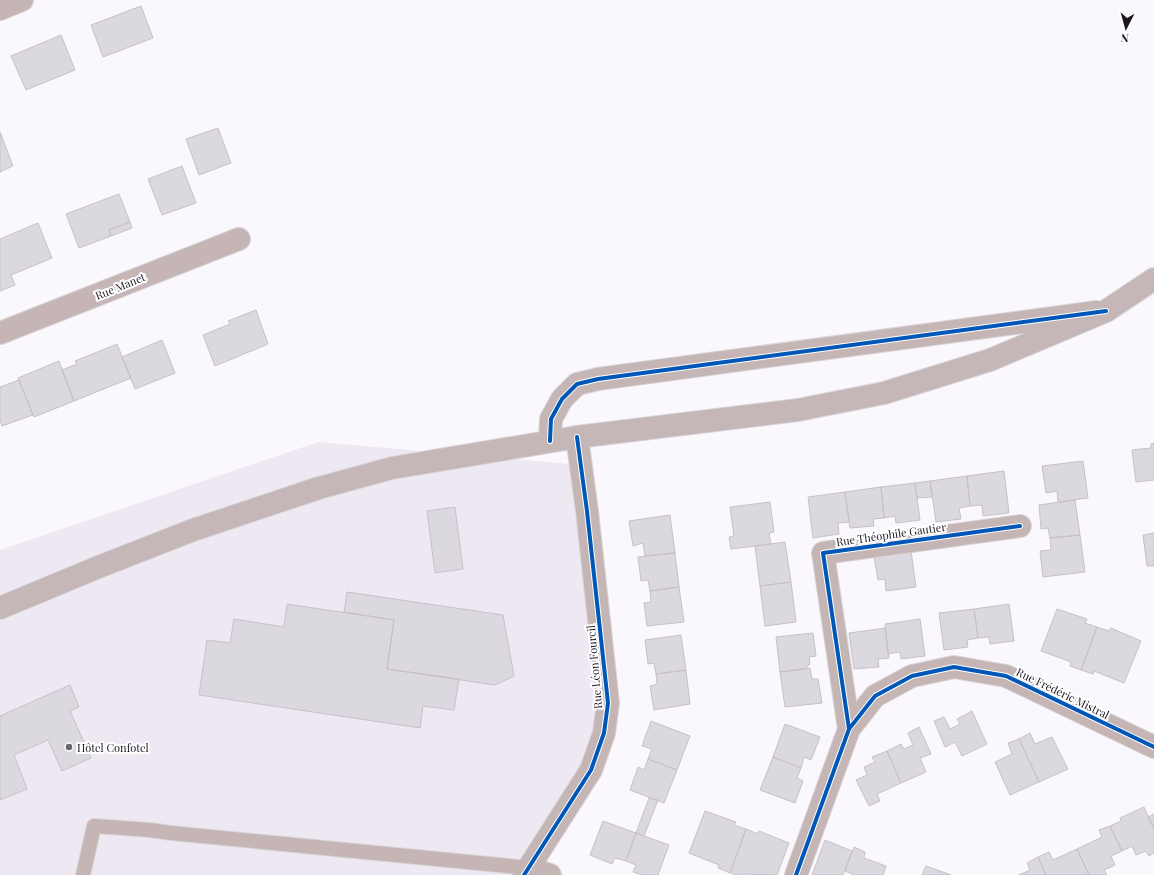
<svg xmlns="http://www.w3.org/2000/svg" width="1154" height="875" viewBox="0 0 1154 875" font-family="'Playfair Display',serif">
<rect width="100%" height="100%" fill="#fbf8fd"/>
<!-- built -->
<path fill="#eee8f3" d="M318,442L582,465L587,511L597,760L518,875H0V550Z"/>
<!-- building -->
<path fill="#dcd8e0" stroke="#c6c1c9" d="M141,6L153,38L103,57L91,25Z
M61,35L75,70L26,90L11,56Z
M218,128L231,163L199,175L186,139Z
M0,132L13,166L0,172Z
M182,166L196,203L162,215L148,179Z
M119,194L130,222L109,230L111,236L79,248L66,214Z
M130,222L132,228L111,236L109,230Z
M38,223L52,258L11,275L15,285L0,291V239Z
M256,310L268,344L215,366L203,335L230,324L228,321Z
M162,340L175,373L135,389L122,357Z
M117,344L131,378L74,401L62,370L77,364L75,361Z
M59,361L74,401L34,417L18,378Z
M19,380L33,415L2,426L0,420V387Z
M1154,443V480L1136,482L1132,450L1151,448V444Z
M1083,461L1088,498L1058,502L1057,491L1046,493L1042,466Z
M1004,471L1009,513L983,516L982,505L970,506L967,476Z
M967,476L970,506L959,508L961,519L936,522L930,481Z
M930,481L932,497L917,498L915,483Z
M915,483L920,520L896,523L895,516L884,518L881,487Z
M881,487L884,518L873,519L874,526L850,528L845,492Z
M845,492L849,522L838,523L839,534L813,538L808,497Z
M1075,500L1080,535L1050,538L1048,528L1041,529L1039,505Z
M770,502L774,532L769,533L771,544L731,549L729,537L734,536L730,507Z
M455,507L463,569L435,573L427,511Z
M670,515L675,553L645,556L643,543L633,546L629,521Z
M1154,533V566H1147L1143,535Z
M1080,535L1085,572L1043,577L1040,551L1051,550L1050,538Z
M785,542L791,582L760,586L755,546Z
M911,551L916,587L886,591L885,579L878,580L874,556Z
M675,553L679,587L650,591L648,580L641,581L638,557Z
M791,582L796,622L765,626L760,586Z
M679,587L684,622L647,626L644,603L651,602L650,591Z
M347,592L503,615L514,676L495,685L387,669L394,620L344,612Z
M287,604L394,620L387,669L459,679L454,710L423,706L420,728L199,695L207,640L230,643L234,619L284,627Z
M1009,604L1014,641L990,644L989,637L978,638L974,609Z
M974,609L978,638L967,640L968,647L944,650L939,613Z
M1057,609L1087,619L1085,623L1097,627L1081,670L1070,666L1071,662L1041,651Z
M920,619L925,656L901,659L900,652L888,654L885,624Z
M1097,627L1109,631L1111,628L1141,641L1124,683L1094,671L1093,674L1081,670Z
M885,628L889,658L878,659L879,667L854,669L849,633Z
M813,633L816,656L809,657L810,664L805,669L780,672L776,637Z
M681,635L686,670L656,674L654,663L648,664L645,640Z
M810,668L812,679H818L822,703L785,707L780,672Z
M686,670L690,704L654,710L650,686L657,684L656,674Z
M70,685L79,707L70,711L91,758L62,771L48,740L14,755L27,789L0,800V716Z
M972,711L987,744L962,756L955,742L945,747L934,721L944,717L950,729L960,724L957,719Z
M651,721L690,736L677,770L648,759L652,749L642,746Z
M785,724L820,737L811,760L804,757L801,768L773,757Z
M919,727L931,754L920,758L926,772L901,783L887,751L901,744L904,749L913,745L908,733Z
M1030,733L1035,744L1052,737L1068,769L1039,782L1019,739Z
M1019,739L1039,782L1010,795L995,762L1012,754L1008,743Z
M887,751L901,783L877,794L880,801L869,806L856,780L867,775L864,767L875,762L872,757Z
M773,757L801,768L797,778L803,781L795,803L760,790Z
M648,759L677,770L664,803L630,790L638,767L644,770Z
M649,798L658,800L644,836L636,833Z
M1144,807L1154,829V853L1149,856L1146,851L1136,855L1132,846L1122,851L1110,826L1121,821L1120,818Z
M705,811L736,822L734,825L746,829L730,873L718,868L719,865L689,853Z
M1154,814V829L1148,817Z
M603,821L636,833L626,861L615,858L612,864L590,855Z
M1110,826L1122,851L1111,856L1115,865L1104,870L1107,875H1089L1077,849L1102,837L1099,830Z
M746,829L758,834L759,831L789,843L777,875L743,874L737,875L730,873Z
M636,833L669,845L658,875H643L633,872L636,865L626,861Z
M825,840L852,851L843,875H812Z
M854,847L865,852L864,858L886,866L883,875H854L845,871Z
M1077,849L1089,875H1046L1038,857L1049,852L1053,860Z
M1038,857L1046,875H1019L1030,870L1027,863Z
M926,866L951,875H922Z"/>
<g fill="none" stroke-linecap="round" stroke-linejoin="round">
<!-- lane casing -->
<g stroke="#d7d5d9" stroke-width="16">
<path id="lane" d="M83,875L94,826L150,830L171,833L529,868"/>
</g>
<!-- street casing -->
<g stroke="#d7d5d9" stroke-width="24">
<path id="street" d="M0,9L22,0
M0,333L239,239
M550,441L551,419L562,399L577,384L598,379L1097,312
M849,729L823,553L1020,526
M529,868L550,875
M524,875L591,770L604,733L608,703L587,511L577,437
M796,875L849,729L875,696L912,676L954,667L1006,676L1154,747"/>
</g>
<!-- primary casing -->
<g stroke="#d7d5d9" stroke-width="24">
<path id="primary" d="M0,608L96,568L193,530L319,488L392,468L577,437L798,410L884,393L990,360L1106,311L1154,279"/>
</g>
<!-- lane -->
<use href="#lane" stroke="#c5b5b5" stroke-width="14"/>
<!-- street -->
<use href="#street" stroke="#c5b5b5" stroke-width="22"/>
<!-- primary -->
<use href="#primary" stroke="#c5b6b7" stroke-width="22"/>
<!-- cycleway casing -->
<g stroke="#fff" stroke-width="6">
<path id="cycleway" d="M550,441L551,419L562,399L577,384L598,379L1106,311
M849,729L823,553L1020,526
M524,875L591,770L604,733L608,703L587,511L577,437
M796,875L849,729L875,696L912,676L954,667L1006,676L1154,747"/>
</g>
<!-- cycleway -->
<use href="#cycleway" stroke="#0057b8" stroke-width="4"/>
</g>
<!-- markers -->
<circle fill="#6a656e" stroke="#fff" stroke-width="1.5" cx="69" cy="747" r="4"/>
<g text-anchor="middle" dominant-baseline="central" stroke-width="4" stroke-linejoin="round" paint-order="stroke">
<!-- street labels -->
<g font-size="11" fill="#1c1621" stroke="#fff">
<text transform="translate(120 286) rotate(-22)">Rue Manet</text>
<text transform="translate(891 534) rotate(-8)">Rue Théophile Gautier</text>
<text transform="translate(594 667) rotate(-95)">Rue Léon Fourcil</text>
<text transform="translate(1063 693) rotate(26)">Rue Frédéric Mistral</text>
</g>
<!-- poi labels -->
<g font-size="11" fill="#1c1621" stroke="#fff" text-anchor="start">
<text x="77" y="747">Hôtel Confotel</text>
</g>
</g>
<!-- north arrow -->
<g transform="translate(1126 28) rotate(186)" stroke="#ffffff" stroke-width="3" paint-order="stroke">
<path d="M0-3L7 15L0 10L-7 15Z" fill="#1c1621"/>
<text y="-6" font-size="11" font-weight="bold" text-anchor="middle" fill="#1c1621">N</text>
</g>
</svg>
